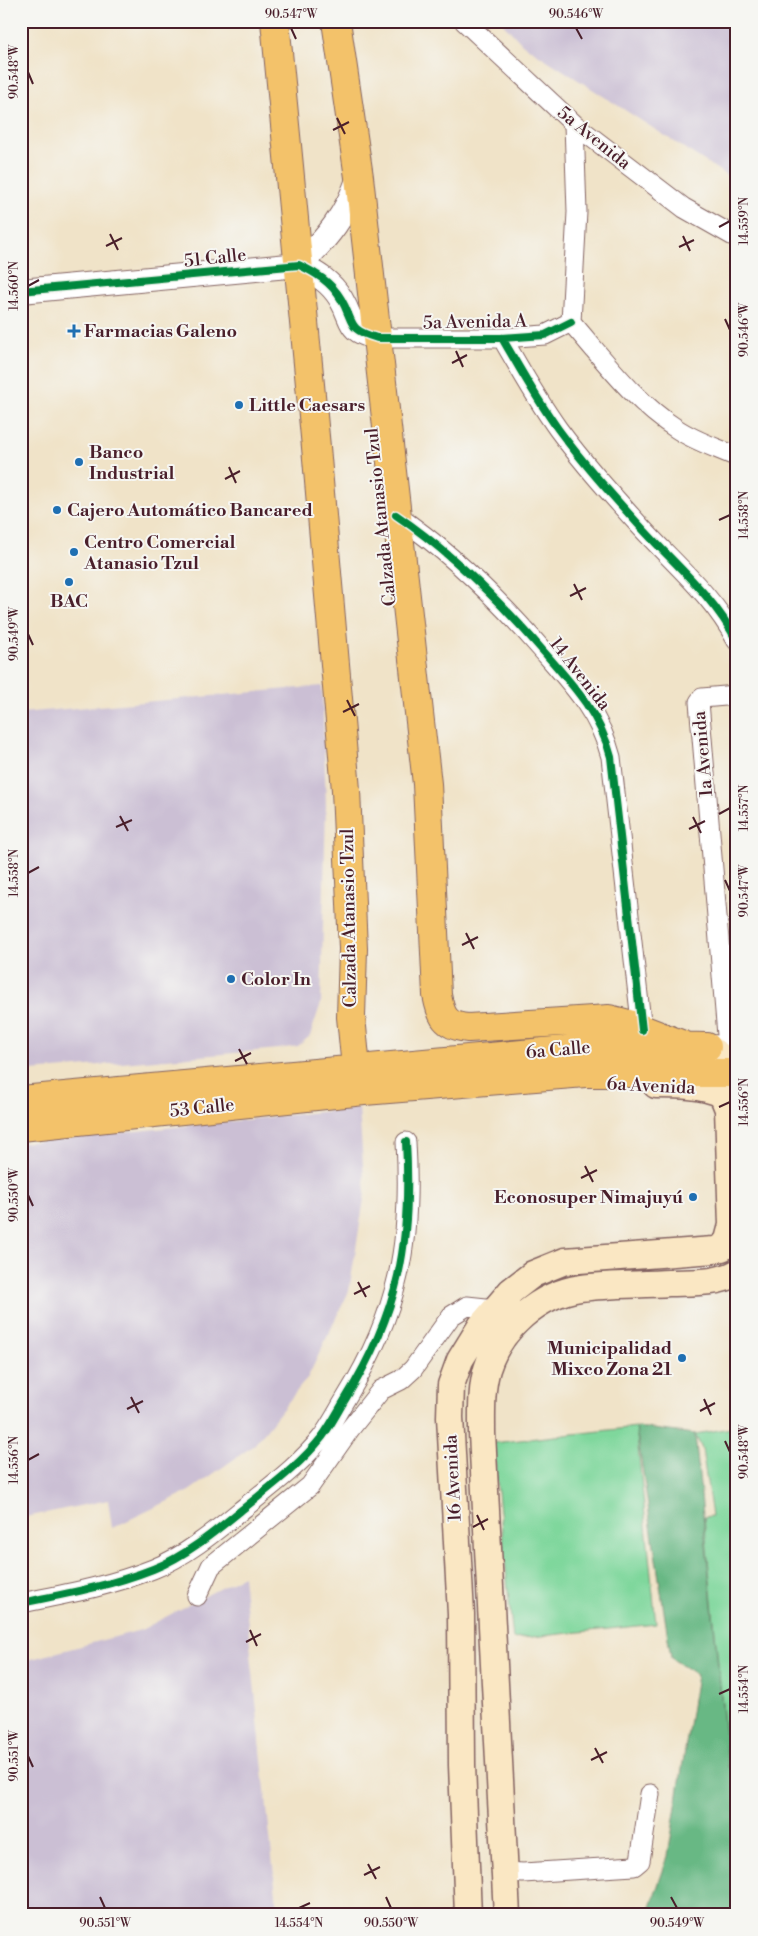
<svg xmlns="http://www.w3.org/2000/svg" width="758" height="1936" viewBox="0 0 758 1936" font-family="'Libre Bodoni',serif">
<rect width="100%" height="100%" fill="#f6f6f2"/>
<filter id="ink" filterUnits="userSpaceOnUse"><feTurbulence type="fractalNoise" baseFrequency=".02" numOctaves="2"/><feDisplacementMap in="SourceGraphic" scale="10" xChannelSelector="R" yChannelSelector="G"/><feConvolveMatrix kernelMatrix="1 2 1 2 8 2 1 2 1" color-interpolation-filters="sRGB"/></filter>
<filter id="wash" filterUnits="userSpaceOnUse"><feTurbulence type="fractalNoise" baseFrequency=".0096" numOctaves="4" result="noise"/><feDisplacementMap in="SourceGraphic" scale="20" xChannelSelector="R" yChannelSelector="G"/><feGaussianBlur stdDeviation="1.12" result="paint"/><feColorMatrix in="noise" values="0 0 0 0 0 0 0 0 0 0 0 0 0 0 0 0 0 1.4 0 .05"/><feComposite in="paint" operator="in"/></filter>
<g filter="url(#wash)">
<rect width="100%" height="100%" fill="#f0e3c8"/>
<!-- industrial -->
<path fill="#cbbfd4" d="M501,21H737V182L522,44Z
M322,686L326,806L321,1003L310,1036L298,1046L278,1049L21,1072V713Z
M359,1108L365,1193L349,1291L308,1377L254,1445L189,1491L112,1528L108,1500L21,1518V1143Z
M243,1576L278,1915H21V1643L28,1660L141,1630Z"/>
<!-- green -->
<path fill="#7fd79c" stroke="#647b64" d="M636,1427L656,1624L513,1639L493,1443Z
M737,1427V1771L728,1767L704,1517L712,1516L702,1449L695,1434Z"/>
<!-- forest -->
<path fill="#67b884" stroke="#586c58" d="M636,1427L695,1434L728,1767L737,1771V1915H648L668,1856L697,1675L671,1658Z"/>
</g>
<g filter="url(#ink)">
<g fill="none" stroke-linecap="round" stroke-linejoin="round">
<!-- minor casing -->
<g stroke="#846462" stroke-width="21">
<path id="minor" d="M464,21L574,124L684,208L737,238
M571,322C604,360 635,402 677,429C695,441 717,448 737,457
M571,322L577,212L574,124
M377,338H502L545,335L571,322
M502,338C520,369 537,400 558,429C583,463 611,494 639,525C674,564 712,594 737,641
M396,515C452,553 499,600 544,652C573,685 600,714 611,757L642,1030
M728,1047L699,702L702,698L737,695
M197,1596L211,1566L310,1486L350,1429L381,1390L401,1380L413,1369L451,1316L467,1306L495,1309
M21,1603C66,1594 110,1586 153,1569C186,1556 217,1530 244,1508C271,1486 300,1465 322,1437C331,1425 338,1411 346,1398C399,1312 412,1242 406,1142
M505,1872L523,1873L634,1866L640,1861L650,1794"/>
</g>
<!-- tertiary casing -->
<g stroke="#846462" stroke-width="26">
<path id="tertiary" d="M299,265C327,239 347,214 359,177
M21,291L299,265C316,273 331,282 341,299C355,323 346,329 377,338
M707,1047L737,1048"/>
</g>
<!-- secondary casing -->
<g stroke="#846462" stroke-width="29">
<path id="secondary" d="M707,1047L737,1068
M468,1915L462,1765L461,1614L450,1417L451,1385L460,1360L481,1326L511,1291L533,1274L565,1261L714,1250L722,1248L728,1240L732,1225L728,1109L722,1094C701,1085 679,1085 656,1085
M507,1915L482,1433C482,1412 481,1389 487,1369C500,1328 539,1294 581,1288C610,1284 640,1285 669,1283C691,1282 717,1284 737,1273"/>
</g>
<!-- primary casing -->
<g stroke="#846462" stroke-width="30">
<path id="primary" d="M275,21L316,447L346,790L353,949L351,1017L356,1068L364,1091
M336,21L359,177L427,784L437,995C441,1016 445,1026 468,1028L609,1019L629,1024L686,1046
M21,1100L620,1045L707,1047
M21,1127L364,1091L585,1073H737"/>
</g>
<!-- minor -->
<use href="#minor" stroke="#fff" stroke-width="19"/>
<!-- tertiary -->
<use href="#tertiary" stroke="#fff" stroke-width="24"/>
<!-- secondary -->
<use href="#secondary" stroke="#fae7c3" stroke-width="26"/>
<!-- primary -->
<use href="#primary" stroke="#f3c26a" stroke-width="28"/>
<!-- cycleway casing -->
<g stroke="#f6f6f2" stroke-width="11">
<path id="cycleway" d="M21,291L299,265C316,273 331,282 341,299C355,323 346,329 377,338H502L545,335L571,322
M502,338C520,369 537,400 558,429C583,463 611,494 639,525C674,564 712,594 737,641
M396,515C452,553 499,600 544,652C573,685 600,714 611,757L642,1030
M21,1603C66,1594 110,1586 153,1569C186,1556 217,1530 244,1508C271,1486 300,1465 322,1437C331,1425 338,1411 346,1398C399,1312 412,1242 406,1142"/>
</g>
<!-- cycleway -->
<use href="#cycleway" stroke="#00873e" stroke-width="8"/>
</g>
</g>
<!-- ticks -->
<path fill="none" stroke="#4a1f2b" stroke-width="2" d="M291,28L296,39M576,28L582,39M28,72L33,84M337,118L345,134M333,130L349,122M719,227L730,221M110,234L118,250M683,236L690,251M106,246L122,238M679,247L694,240M28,286L39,280M725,319L730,330M456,351L463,367M452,363L467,355M229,467L236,483M225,479L240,471M719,520L730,515M574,584L582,600M570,596L586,588M28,634L33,645M347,700L355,716M343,712L359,704M719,814L730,808M120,816L128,831M693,817L701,833M116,827L132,820M689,829L705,821M28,873L39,867M725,880L730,891M466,933L474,949M462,945L478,937M239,1049L247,1064M235,1061L251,1053M719,1107L730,1102M585,1166L593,1182M581,1178L597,1170M28,1195L33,1206M358,1282L366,1297M354,1294L370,1286M131,1397L139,1413M704,1399L711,1415M127,1409L143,1401M700,1411L715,1403M725,1441L730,1452M28,1460L39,1454M477,1515L484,1530M473,1527L488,1519M250,1630L257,1646M246,1642L261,1634M719,1694L730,1689M595,1748L603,1763M28,1756L33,1767M591,1760L607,1752M368,1864L376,1879M364,1875L380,1867M100,1897L105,1908M386,1897L391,1908M671,1897L677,1908M299,1908L310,1903"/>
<!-- markers -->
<g fill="#1f6fb2" stroke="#f6f6f2" stroke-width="2">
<path d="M71.5 323.5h5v5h5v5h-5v5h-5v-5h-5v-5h5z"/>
<circle cx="239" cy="405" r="5"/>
<circle cx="79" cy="462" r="5"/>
<circle cx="57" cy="510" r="5"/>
<circle cx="74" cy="552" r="5"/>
<circle cx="69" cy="582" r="5"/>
<circle cx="231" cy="979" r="5"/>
<circle cx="693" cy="1197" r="5"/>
<circle cx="682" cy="1358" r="5"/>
</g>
<g text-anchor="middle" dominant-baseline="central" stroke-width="4" stroke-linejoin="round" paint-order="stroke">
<!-- street labels -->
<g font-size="18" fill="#4a1f2b" stroke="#f6f6f2">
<text transform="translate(594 138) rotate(39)">5a Avenida</text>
<text transform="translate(215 258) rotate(-6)">51 Calle</text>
<text transform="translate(475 322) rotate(-1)">5a Avenida A</text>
<text transform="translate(381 517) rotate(-96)">Calzada Atanasio Tzul</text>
<text transform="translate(580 674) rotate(52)">14 Avenida</text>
<text transform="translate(703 754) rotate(-95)">1a Avenida</text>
<text transform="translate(349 918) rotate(-91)">Calzada Atanasio Tzul</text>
<text transform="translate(558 1050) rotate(-5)">6a Calle</text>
<text transform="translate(651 1086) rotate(3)">6a Avenida</text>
<text transform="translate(202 1108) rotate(-6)">53 Calle</text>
<text transform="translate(453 1478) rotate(-93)">16 Avenida</text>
</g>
<!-- poi labels -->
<g font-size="18" font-weight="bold" fill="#4a1f2b" stroke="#f6f6f2" text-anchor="start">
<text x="84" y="331">Farmacias Galeno</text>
<text x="249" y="405">Little Caesars</text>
<text x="89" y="452">Banco<tspan x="89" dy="21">Industrial</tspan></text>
<text x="67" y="510">Cajero Automático Bancared</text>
<text x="84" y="542">Centro Comercial<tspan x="84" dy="21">Atanasio Tzul</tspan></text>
<text x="69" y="601" text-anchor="middle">BAC</text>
<text x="241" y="979">Color In</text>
<text x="683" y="1197" text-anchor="end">Econosuper Nimajuyú</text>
<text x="672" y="1348" text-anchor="end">Municipalidad<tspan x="672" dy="21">Mixco Zona 21</tspan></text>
</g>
</g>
<!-- margin -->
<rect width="758" height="1936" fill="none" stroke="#f6f6f2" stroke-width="55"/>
<rect x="28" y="28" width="702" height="1880" fill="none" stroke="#4a1f2b" stroke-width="2"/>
<g font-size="12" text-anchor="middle" fill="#4a1f2b">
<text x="291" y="18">90.547°W</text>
<text x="576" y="18">90.546°W</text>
<text transform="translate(14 72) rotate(-90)" y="4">90.548°W</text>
<text transform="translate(744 221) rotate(-90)" y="4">14.559°N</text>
<text transform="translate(14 286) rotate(-90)" y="4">14.560°N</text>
<text transform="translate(744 330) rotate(-90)" y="4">90.546°W</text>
<text transform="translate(744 515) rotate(-90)" y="4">14.558°N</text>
<text transform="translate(14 634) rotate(-90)" y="4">90.549°W</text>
<text transform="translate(744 808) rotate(-90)" y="4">14.557°N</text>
<text transform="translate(14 873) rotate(-90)" y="4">14.558°N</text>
<text transform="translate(744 891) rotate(-90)" y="4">90.547°W</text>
<text transform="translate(744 1102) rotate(-90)" y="4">14.556°N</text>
<text transform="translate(14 1195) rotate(-90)" y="4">90.550°W</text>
<text transform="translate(744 1452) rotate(-90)" y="4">90.548°W</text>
<text transform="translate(14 1460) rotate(-90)" y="4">14.556°N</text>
<text transform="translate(744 1689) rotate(-90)" y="4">14.554°N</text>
<text transform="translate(14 1756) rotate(-90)" y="4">90.551°W</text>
<text x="105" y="1927">90.551°W</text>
<text x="299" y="1927">14.554°N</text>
<text x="391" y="1927">90.550°W</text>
<text x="677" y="1927">90.549°W</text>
</g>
</svg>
